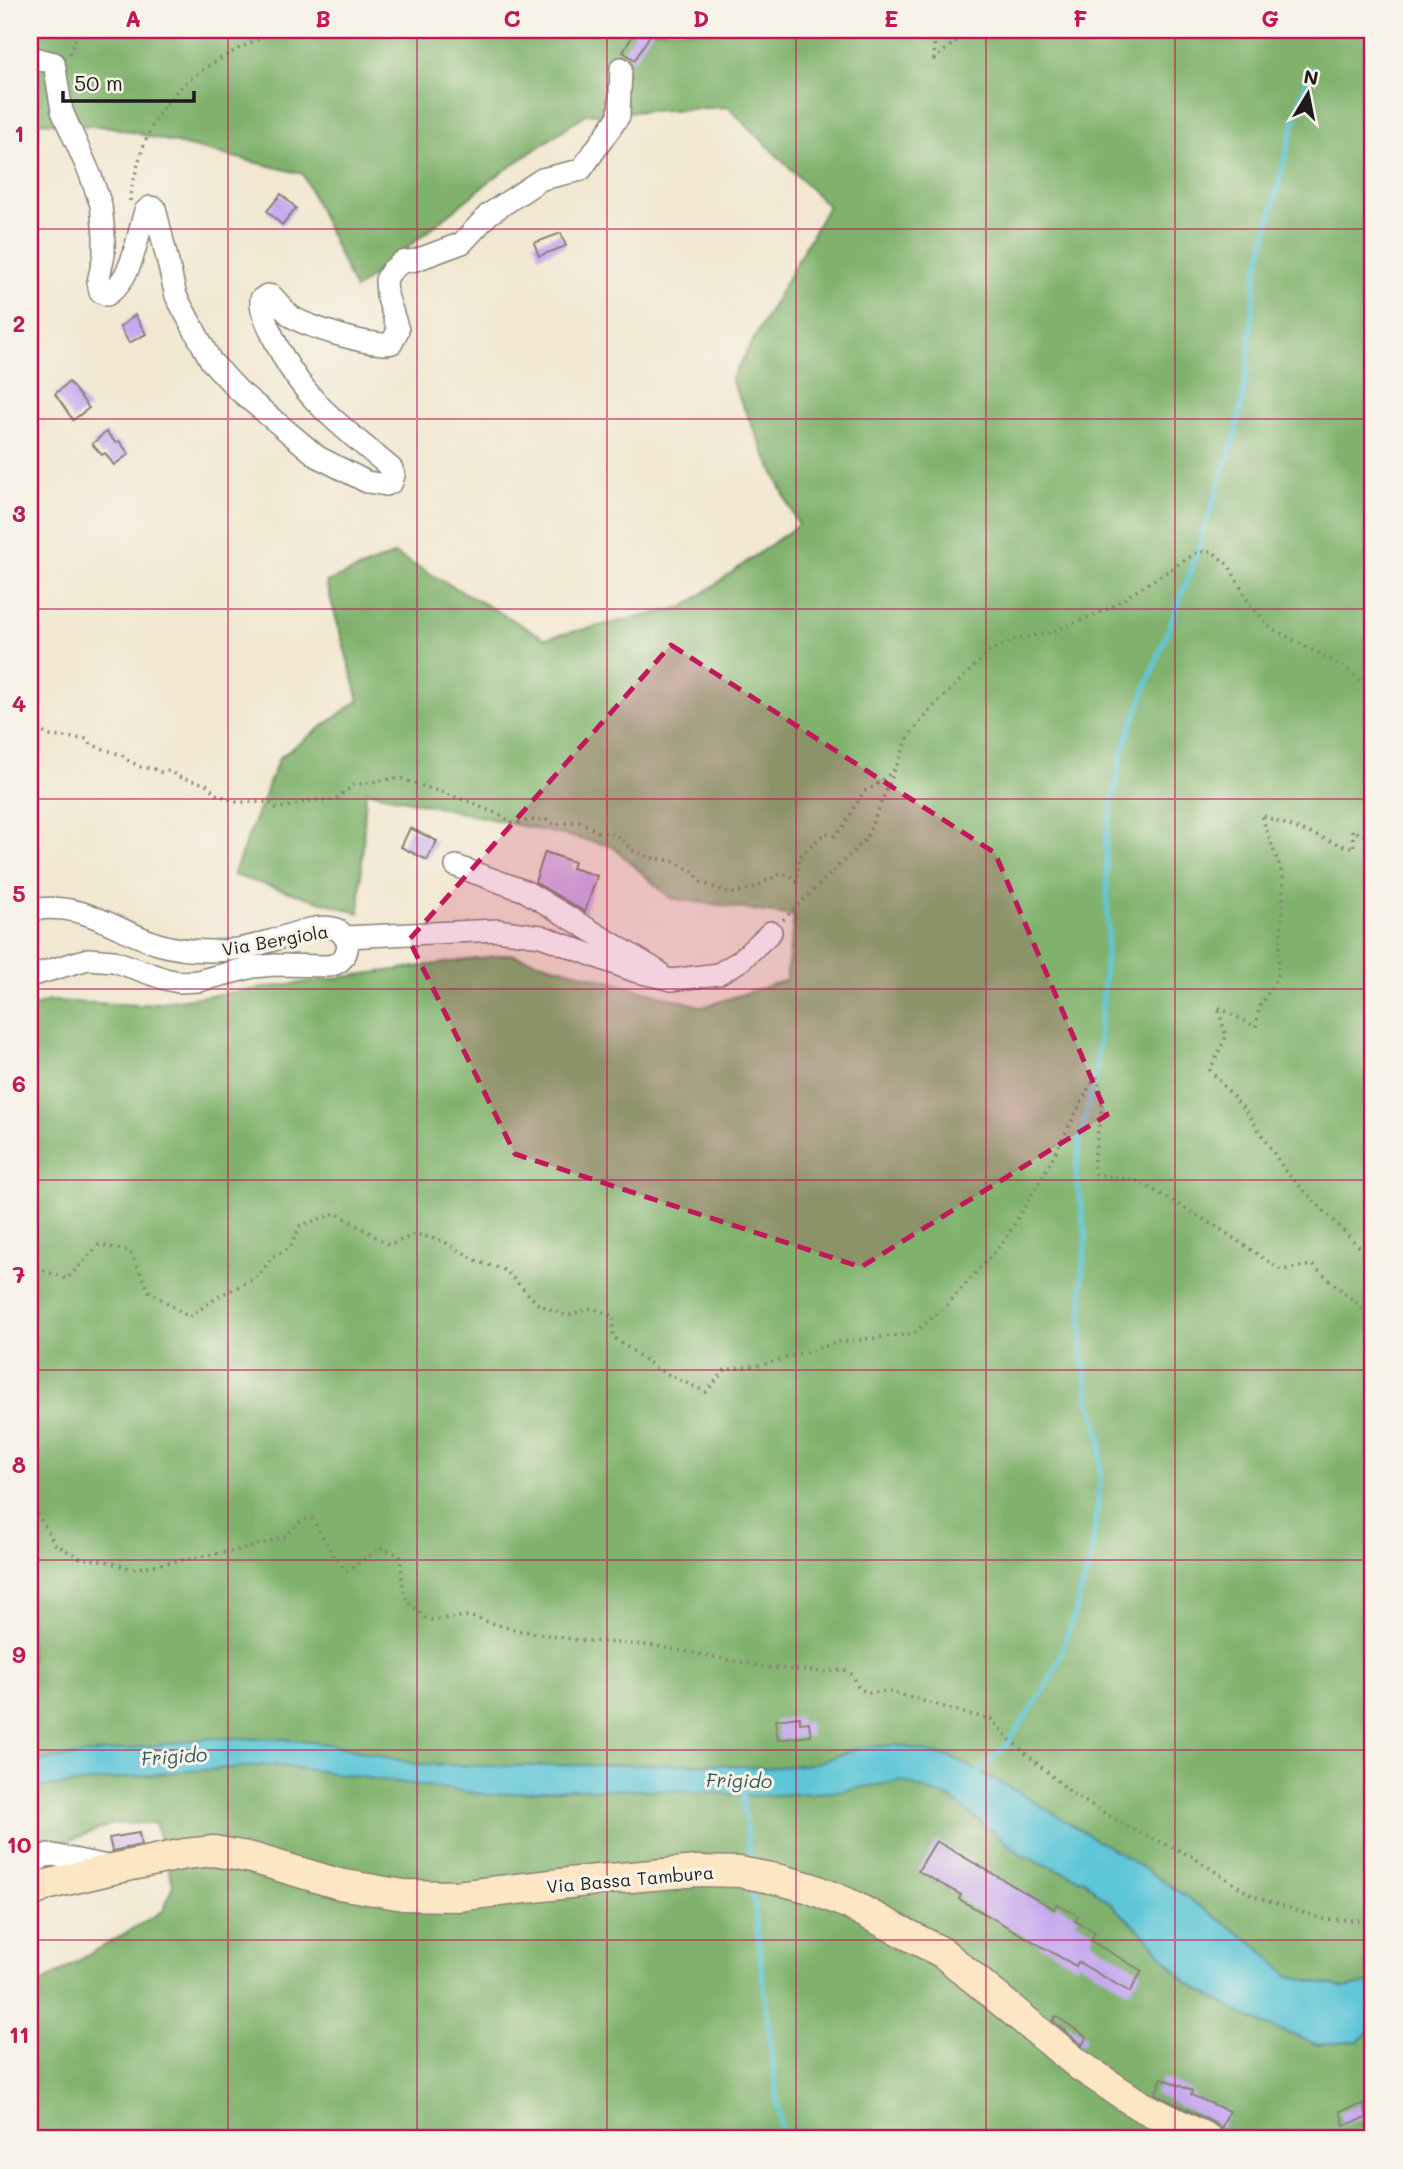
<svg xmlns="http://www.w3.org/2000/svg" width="1403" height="2169" viewBox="0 0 1403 2169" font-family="Mali,sans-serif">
<rect width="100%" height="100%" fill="#f7f3e8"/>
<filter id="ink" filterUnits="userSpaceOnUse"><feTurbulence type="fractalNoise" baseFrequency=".0143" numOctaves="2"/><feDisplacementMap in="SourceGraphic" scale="14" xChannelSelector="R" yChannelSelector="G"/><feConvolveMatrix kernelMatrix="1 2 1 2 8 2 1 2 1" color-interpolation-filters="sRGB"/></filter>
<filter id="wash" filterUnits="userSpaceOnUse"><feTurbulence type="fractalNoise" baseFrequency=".00686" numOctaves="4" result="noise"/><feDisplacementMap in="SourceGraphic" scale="28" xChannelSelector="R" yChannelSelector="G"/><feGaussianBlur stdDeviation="1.57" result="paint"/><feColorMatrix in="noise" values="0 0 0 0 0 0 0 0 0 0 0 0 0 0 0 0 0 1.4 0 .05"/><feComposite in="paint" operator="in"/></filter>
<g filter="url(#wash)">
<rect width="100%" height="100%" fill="#f2e8d2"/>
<!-- forest -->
<path fill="#80b26d" stroke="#4e6744" stroke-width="2" d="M30,30H1373V2139H30V1986H36L164,1910L173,1884L155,1823L112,1824L69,1841L30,1837V1789L101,1779L97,1753L30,1762V1008L49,1001L140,1005L510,954L703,1007L786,980L794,916L670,898L612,846L366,791L359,913L233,875L279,758L359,700L326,582L395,554L545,638L684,607L798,525L731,380L828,206L728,107L586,114L491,180L355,290L303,174L111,127L37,122L30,123Z"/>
<!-- water -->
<path fill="#5dc6d8" stroke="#3c717a" stroke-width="2" d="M210,1738L284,1739L329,1744L416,1764L490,1766L712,1764L765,1768L813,1764L860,1748L896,1745L954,1758L1021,1794L1153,1874L1256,1945L1289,1976L1345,1988L1373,1982V2029L1358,2041L1318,2045L1249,2018L1185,1981L1144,1934L1084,1880L1024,1856L951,1799L902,1781L832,1792L757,1796L689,1791L572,1789L489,1795L275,1765L176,1772L30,1789V1762Z"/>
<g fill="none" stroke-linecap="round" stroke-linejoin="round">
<!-- stream -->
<path stroke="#5dc6d8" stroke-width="5" d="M975,1775L1005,1747L1046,1687L1059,1659L1072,1622L1091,1559L1100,1483L1101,1438L1089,1398L1082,1351V1274L1086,1236L1076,1175L1080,1138L1096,1074L1108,933L1106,839L1119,766L1128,735L1190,573L1236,433L1247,373L1256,276L1292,130L1310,68
M742,1789L750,1859
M752,1886L782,2139"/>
</g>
<g id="blocks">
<!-- building -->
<path fill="#c7a9ef" d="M636,30H653L635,60L623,52Z
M281,194L296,208L282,225L267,211Z
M561,233L566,246L539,256L534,243Z
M135,315L146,334L129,343L120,327Z
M69,382L89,408L73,420L55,394Z
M106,432L116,443L119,441L129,454L114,465L105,453L102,455L92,444Z
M410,828L437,841L427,860L401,847Z
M545,852L574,862L572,868L597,876L585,912L535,882Z
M800,1717V1723L809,1722L811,1736L778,1740L775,1720Z
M139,1833L141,1845L112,1851L109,1838Z
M936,1841L1054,1909L1057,1904L1078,1916L1075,1921L1095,1932L1091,1941L1142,1971L1130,1992L1078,1962L1076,1966L959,1899L961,1895L918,1871Z
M1056,2016L1087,2037L1082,2045L1053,2021Z
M1162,2078L1192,2091L1191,2095L1229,2111L1221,2129L1215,2123L1155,2094Z
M1363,2104L1367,2118L1344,2125L1340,2111Z"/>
</g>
</g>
<g filter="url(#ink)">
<use href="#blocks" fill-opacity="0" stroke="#878277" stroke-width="2"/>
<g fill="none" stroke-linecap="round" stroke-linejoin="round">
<!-- street casing -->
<g stroke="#878277" stroke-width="24">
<path id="street" d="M30,63L38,59L54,63L62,111L90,174L101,205L104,235V255L98,282L100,292L107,295C134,277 136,239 145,211L150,207L155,208L176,296L211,361L238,390L318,457L367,482L386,485L392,482L394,475L392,469C339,424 298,397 270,330C266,320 260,310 261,299L267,295L272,296C278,302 284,310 291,316C304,326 377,349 392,343L398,330L387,295L386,280L391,271L402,262L416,260L462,243L489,214L542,179L581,170L619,116L621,68
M456,866L525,891L658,971
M30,910C85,901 111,929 158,944C174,949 195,951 212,951C230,951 252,947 270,941C288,936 314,924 333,928C341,930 345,937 348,943C347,956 342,963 329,966L275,965L253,967L198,981L179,982L165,979L114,961L88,959L30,976
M345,937L497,930L541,936L634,971L672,980L718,974L740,961L771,932
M30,1865L48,1854L112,1867"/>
</g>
<!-- secondary casing -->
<g stroke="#878277" stroke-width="33">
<path id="secondary" d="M30,1893L46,1885L117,1868L185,1854L214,1851L252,1858L339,1884L403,1895L456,1896L587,1881L697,1871L740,1872L781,1880L810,1888L847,1903L943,1953L1079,2065L1139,2105L1207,2139"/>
</g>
<!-- path -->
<path stroke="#878277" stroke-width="3.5" stroke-dasharray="2 5" stroke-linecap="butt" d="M935,30L934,59L970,30
M70,54L79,30
M130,201C130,189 135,176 138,164C160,83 207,65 276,30
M30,729L38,730L50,736L86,739L92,745L122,755L127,760L141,767L154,769L160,772L169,771L181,778L206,784L216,794L237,802H269L277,809L314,800H334L354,785L390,779H402L476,804C489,813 499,811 511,823L545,819L554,825L579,821L598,832L616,835L634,851L653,858L673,861L694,872L701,882L731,894L755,887L780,874L790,875L797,882L800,856C809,849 815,840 826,833L835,836L843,827L864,791C878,786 884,778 895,769
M783,920L866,839L909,736L930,710L989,652L1015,639L1053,632L1106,610L1198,552H1213L1229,566L1251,606L1271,628L1344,667L1373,691
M30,1268H37L67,1279L99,1245L130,1251L149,1291L189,1317L219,1296L259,1276L272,1257L290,1248L300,1226L336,1213L390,1245L416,1234L443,1241L479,1262L505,1270L538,1304L567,1316L592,1308L613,1316V1337L659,1370L706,1392L725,1370L766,1364L839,1342L913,1334L945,1307L1005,1240L1049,1165L1096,1074L1103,1099L1093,1164L1096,1174L1138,1181L1220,1229L1281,1270L1312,1265L1362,1308L1373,1303
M1372,1305L1371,1259L1286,1172L1249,1115L1210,1070L1226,1037L1218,1007L1256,1027L1259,1008L1277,978L1283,912V876L1261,815L1344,846L1354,848L1352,830L1370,838L1373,835
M30,1501L55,1544L80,1558L105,1561L133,1569L248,1548L284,1537L304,1519L312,1518L334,1557L347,1571L380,1548L400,1555L403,1588L408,1602L428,1620L469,1616L515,1630L578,1640L656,1646L771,1668L829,1672L843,1669L853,1675L858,1687L867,1693L888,1691L968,1714L991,1719L1010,1740L1074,1795L1130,1828L1191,1856L1253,1896L1323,1919L1373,1921"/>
<!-- street -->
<use href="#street" stroke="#fff" stroke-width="21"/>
<!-- secondary -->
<use href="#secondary" stroke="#fce6c4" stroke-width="30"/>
</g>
</g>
<!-- marked area -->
<path fill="#c2185b" fill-opacity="0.2" stroke="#c2185b" stroke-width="5" stroke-dasharray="14 9" stroke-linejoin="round" d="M671,645L995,853L1107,1115L861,1267L515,1154L409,940Z"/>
<!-- grid -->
<path fill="none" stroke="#c2185b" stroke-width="2" stroke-opacity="0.55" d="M228,30V2139M417,30V2139M607,30V2139M796,30V2139M986,30V2139M1175,30V2139M30,229H1373M30,419H1373M30,609H1373M30,799H1373M30,989H1373M30,1180H1373M30,1370H1373M30,1560H1373M30,1750H1373M30,1940H1373"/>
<g text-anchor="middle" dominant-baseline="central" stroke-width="6" stroke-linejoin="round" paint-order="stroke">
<!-- street labels -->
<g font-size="18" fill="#1c1c1c" stroke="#f7f3e8">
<text transform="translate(275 940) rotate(-10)">Via Bergiola</text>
<text transform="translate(630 1879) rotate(-5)">Via Bassa Tambura</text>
</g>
<!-- water labels -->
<g font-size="19" font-style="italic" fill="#33585e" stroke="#f7f3e8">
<text transform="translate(174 1756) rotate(-4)">Frigido</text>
<text transform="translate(739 1780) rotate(1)">Frigido</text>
</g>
</g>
<!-- margin -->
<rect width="1403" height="2169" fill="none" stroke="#f7f3e8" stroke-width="77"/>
<!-- north arrow -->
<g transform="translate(1308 94) rotate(10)" stroke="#f7f3e8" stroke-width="5" paint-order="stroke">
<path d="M0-5L12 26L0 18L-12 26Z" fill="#1c1c1c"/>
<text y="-10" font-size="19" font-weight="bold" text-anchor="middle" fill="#1c1c1c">N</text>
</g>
<!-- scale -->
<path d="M63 91v10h131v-10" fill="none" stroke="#1c1c1c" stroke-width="3.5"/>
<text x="74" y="91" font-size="21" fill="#1c1c1c" stroke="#f7f3e8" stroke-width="5" paint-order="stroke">50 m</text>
<rect x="38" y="38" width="1326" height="2092" fill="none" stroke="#c2185b" stroke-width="2.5"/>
<g font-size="23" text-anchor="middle" font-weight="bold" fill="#c2185b">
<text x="133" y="27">A</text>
<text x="323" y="27">B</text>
<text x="512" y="27">C</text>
<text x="701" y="27">D</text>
<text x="891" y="27">E</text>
<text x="1080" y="27">F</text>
<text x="1270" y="27">G</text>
<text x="19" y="142">1</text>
<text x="19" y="332">2</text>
<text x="19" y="522">3</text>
<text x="19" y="712">4</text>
<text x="19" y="902">5</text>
<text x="19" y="1092">6</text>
<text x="19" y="1283">7</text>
<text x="19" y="1473">8</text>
<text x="19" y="1663">9</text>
<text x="19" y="1853">10</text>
<text x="19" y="2043">11</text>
</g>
</svg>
